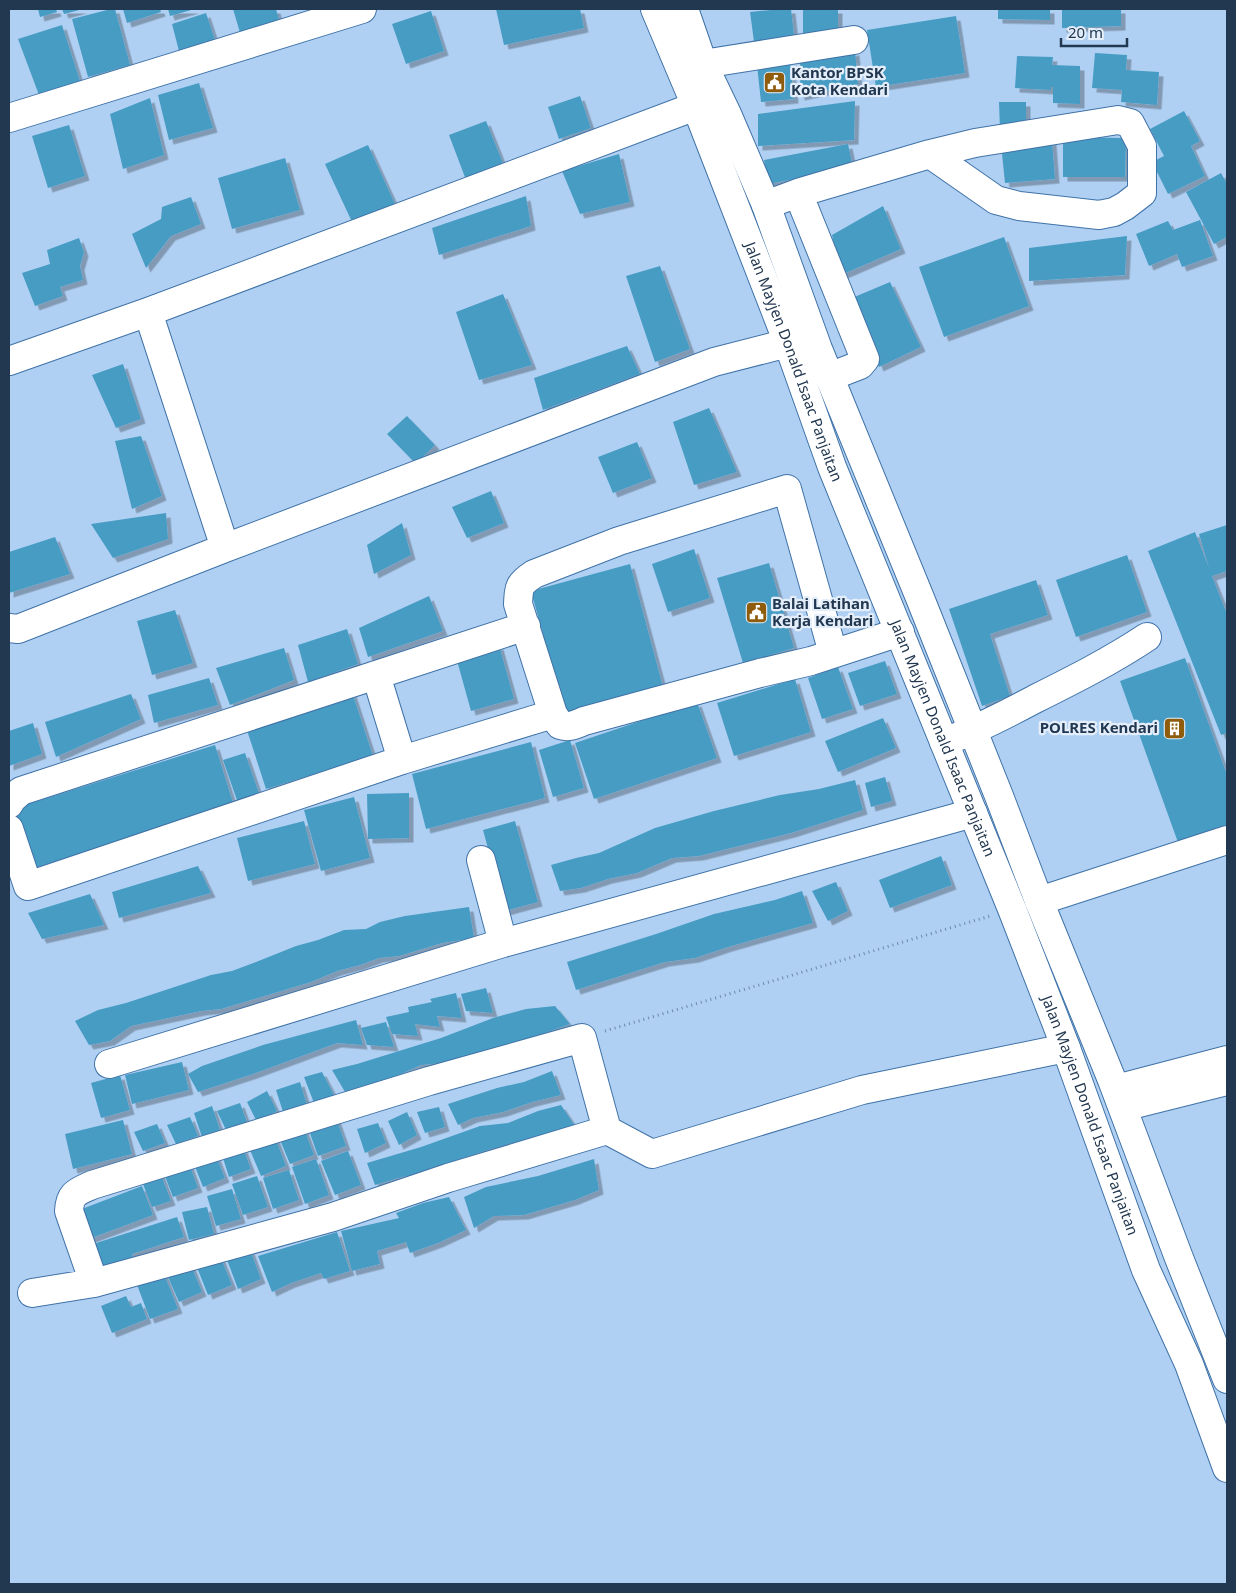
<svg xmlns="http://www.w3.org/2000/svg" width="1236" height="1593" font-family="'Noto Sans',sans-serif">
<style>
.building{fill:#479cc4;filter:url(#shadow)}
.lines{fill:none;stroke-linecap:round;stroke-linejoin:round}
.minor-casing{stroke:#3f72a7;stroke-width:30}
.highway-casing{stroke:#3f72a7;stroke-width:30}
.path{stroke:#6d89a6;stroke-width:3;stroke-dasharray:1 4;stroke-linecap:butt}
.minor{stroke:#fff;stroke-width:28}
.highway{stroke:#fff;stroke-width:28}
.labels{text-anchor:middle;stroke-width:4.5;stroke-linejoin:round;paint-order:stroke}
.poi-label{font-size:15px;font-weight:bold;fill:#223850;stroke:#e4eefb;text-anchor:start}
.street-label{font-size:15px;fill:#223850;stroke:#e4eefb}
</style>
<defs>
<filter id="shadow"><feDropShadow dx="4.5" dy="4.5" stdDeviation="0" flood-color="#0004"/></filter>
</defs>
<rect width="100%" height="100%" fill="#b0d0f3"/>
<path class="building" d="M38,9h18l1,3 -17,5z
M62,9h21l-19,5z
M111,9h4l15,56 -42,12 -16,-58z
M123,9h37l1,3 -34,11z
M168,9h27l-25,7z
M233,9h43l4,14 -39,13z
M496,9h84l4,19 -80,17z
M780,9h11l4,35 -40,5 -5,-37z
M803,9h35v26h-35z
M998,9h52v11l-52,-1z
M1062,9h59v17l-59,2z
M431,11l13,40 -38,13 -14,-40z
M206,13l10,30 -36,12 -8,-31z
M956,16l9,57 -89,14 -9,-57z
M62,25l18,56 -41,14 -21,-56z
M855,51l3,33 -58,12v-36z
M1095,53l32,2 -1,15 33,2 -2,33 -36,-3 1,-12 -30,-2z
M1017,56l36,1 -1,8 28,1v38l-27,-1v-16h-2v3l-36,-2z
M790,62l4,37 -33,3 -4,-37z
M199,83l14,45 -44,12 -11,-45z
M580,96l11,32 -32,11 -11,-32z
M150,98l14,57 -41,14 -13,-55z
M855,101l-1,39 -96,6v-32z
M999,102h27v28l-26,1z
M1184,111l16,30 -9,5 14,30 -37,18 -16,-32 12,-6 -14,-27z
M486,121l18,45 -38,14 -17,-45z
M69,125l16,51 -37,12 -16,-52z
M1063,137l63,1 -1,39h-62z
M1052,140l3,39 -50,4 -4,-39z
M848,144l5,24 -85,16 -4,-24z
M368,145l27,59 -42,20 -28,-60z
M619,154l11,48 -50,12 -18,-43z
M285,158l15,52 -68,19 -14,-51z
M1221,173l6,11v53l-13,7 -28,-52z
M526,196l5,30 -92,29 -7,-27z
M191,197l10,27 -30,12 -25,32 -14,-34 29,-15 1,-12z
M883,206l18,43 -60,26 -9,-40z
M1200,220l13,36 -31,11 -5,-13 -28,12 -13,-32 32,-13 5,9z
M1127,236l-2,39 -96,6v-33z
M1004,237l25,69 -85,31 -25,-70z
M79,238l5,14 -4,14 3,14 -23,7 3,9 -28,10 -13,-33 28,-9 -3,-14z
M660,266l30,83 -35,13 -29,-86z
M890,282l31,65 -42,20 -27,-69z
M503,294l29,71 -53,15 -23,-68z
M627,346l13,28 -97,36 -9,-32z
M123,364l18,55 -25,9 -24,-53z
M709,408l28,64 -43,13 -21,-63z
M407,416l28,29 -19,19 -29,-30z
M141,436l21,60 -30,13 -17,-68z
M637,442l15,36 -39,15 -15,-36z
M491,491l13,32 -37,15 -15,-31z
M166,513l2,26 -55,19 -22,-34z
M402,523l9,32 -37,19 -7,-29z
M1227,525v46l-15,5 15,38v119l-6,2 -73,-184 47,-19 14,36 -10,-34z
M55,537l15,37 -61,19v-41z
M694,549l16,49 -42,14 -16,-48z
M1127,555l20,57 -71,25 -20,-57z
M769,563l25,85 -51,15 -26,-85z
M630,564l33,123 -98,27 -34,-123z
M1036,580l12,35 -58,19 20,62 -28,10 -33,-97z
M429,596l14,35 -75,26 -9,-29z
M175,610l18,53 -41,12 -15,-54z
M347,629l11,35 -50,18 -10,-37z
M499,645l15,54 -43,12 -15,-54z
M284,648l10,32 -64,25 -14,-37z
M1185,658l42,117v56l-47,17 -60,-167z
M885,661l12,33 -37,12 -12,-33z
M838,667l15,42 -31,10 -14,-41z
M209,678l9,27 -64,18 -6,-28z
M795,679l16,53 -77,24 -17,-53z
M352,692l21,64 -107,33 -21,-65z
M131,694l10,25 -85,38 -11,-35z
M697,702l20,56 -123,41 -19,-56z
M883,718l13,30 -58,24 -13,-31z
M33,723l9,31 -33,12v-35z
M570,740l14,48 -31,9 -14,-47z
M531,742l14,56 -119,31 -14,-55z
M215,745l19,61 -206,64 -19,-60z
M245,753l16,46 -22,7 -16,-46z
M885,777l7,24 -21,6 -6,-24z
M855,780l8,30 -72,23 -92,23 -27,2 -35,15 -29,6 -27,9 -21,3 -9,-26 25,-7 23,-5 56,-25 59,-17 66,-16 39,-6z
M409,793v45l-41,1 -1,-45z
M354,797l16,61 -49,13 -17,-61z
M304,821l11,43 -67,17 -11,-43z
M515,821l23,81 -33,9 -22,-81z
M941,856l11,29 -62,23 -11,-28z
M198,866l13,27 -92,25 -7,-26z
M836,882l12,29 -20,10 -16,-30z
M802,891l11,32 -85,24 -33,11 -30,4 -89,28 -9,-28 89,-28 58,-20 61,-14z
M90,894l14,31 -62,14 -14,-26z
M469,907l5,31 -32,5 -43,13 -20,2 -19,7 -23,6 -26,11 -90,27 -20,2 -70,15 -21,15 -21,4 -14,-24 23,-11 28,-7 85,-28 21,-4 24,-9 40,-16 22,-6 26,-10 22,-1 14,-7 25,-6z
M486,988l7,25 -27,-2 -5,-17z
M456,993l6,25 -25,-2 3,11 -25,-3 3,12 -26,-2 -6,-17 23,-5 -1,-5 24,-5 -2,-3z
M555,1006l15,18 -36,13 -82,25 -31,3 -31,14 -22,6 -20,12 -16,-27 25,-6 84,-26 52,-20 33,-9z
M356,1020l7,25 -26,-2 -84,31 -55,18 -10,-18 14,-8 61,-21z
M386,1022l8,25 -27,-2 -6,-17z
M182,1062l7,28 -57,14 -7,-29z
M552,1071l9,24 -29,7 -29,10 -30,6 -15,7 -10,-21 49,-16 27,-6z
M322,1072l12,23 -20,8 -10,-26z
M120,1075l10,35 -29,8 -10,-35z
M300,1082l7,23 -23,10 -8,-25z
M267,1091l10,20 -20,11 -10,-20z
M240,1103l7,19 -21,8 -9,-19z
M561,1105l14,21 -84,23 -31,10 -28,13 -30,5 -27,8 -8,-22 54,-16 59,-21 28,-3 30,-12z
M212,1106l8,24 -18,7 -8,-24z
M439,1107l6,20 -20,6 -8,-21z
M334,1112l12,34 -28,10 -12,-34z
M407,1112l10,23 -18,10 -11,-24z
M190,1117l8,19 -22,8 -9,-19z
M123,1120l9,34 -59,15 -8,-35z
M378,1123l8,20 -21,10 -8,-24z
M157,1124l8,19 -22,8 -9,-19z
M303,1126l11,29 -24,9 -12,-29z
M273,1132l13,34 -25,10 -14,-33z
M243,1148l8,21 -22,8 -7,-22z
M214,1151l11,27 -22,9 -11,-28z
M348,1151l13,34 -26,10 -14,-34z
M316,1159l13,36 -24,9 -13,-37z
M594,1159l5,31 -24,10 -51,15 -30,1 -20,12 -10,-31 22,-10 52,-11z
M188,1161l10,27 -25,9 -10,-26z
M289,1170l10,30 -26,9 -10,-31z
M160,1172l11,29 -19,6 -11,-28z
M257,1176l11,31 -25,8 -11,-31z
M142,1186l11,29 -67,25 -12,-28z
M232,1189l9,30 -25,7 -9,-30z
M449,1197l17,33 -28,13 -28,10 -4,-11 -29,9 3,13 -28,7 -11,-40 58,-13 -3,-5 27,-10z
M207,1207l7,27 -25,6 -7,-28z
M177,1217l7,20 -52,17 1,4 -33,10 -7,-24z
M337,1232l13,39 -26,8 -3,-6 -30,10 -19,9 -14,-36z
M248,1244l13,35 -23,10 -14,-37z
M218,1251l14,34 -24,10 -14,-35z
M189,1260l13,32 -23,10 -14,-32z
M161,1266l17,43 -28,10 -16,-42z
M126,1296l5,11 10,-4 6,16 -35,14 -11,-27z"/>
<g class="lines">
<defs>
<path id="minor" d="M703,64l151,-24
M9,118l353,-109
M1118,120l12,3 12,23v47l-17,13 -11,6 -15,3 -80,-9 -23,-6 -66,-46 45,-11z
M798,193l67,166 -5,6 -31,12
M766,205l32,-12 132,-39
M148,312l77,236
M9,361l139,-49 548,-206
M9,628l9,1 207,-81 489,-186 74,-19
M833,653l-46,-164 -168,52 -85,33c-15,10 -15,12 -16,30l35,110 7,11c8,3 15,0 24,-4l176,-48 51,-12 89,-29
M376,675l26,85
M944,742c32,-12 61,-27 91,-43 38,-19 76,-38 112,-62
M9,804l3,-5 9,-8 505,-165
M9,829l19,57 374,-126 151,-46
M481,860l22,83
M1039,901l188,-61
M109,1064l394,-121 470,-130
M1116,1089l111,-29
M1123,1107l104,-26
M607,1130l-159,48 -115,39 -239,66 -25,-72c1,-18 8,-19 23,-26l337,-104 153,-43 25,92 45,24 210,-64 204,-42
M32,1293l62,-10"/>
<g id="highway">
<path id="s1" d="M655,9l41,97 92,237 44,124 180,442 54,139 80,222 43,94 38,104"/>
<path d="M684,9l19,55 24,50 39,91 52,144 102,249 79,198 40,105 73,179 67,178 48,121"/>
</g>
</defs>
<use href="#minor" class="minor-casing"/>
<use href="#highway" class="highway-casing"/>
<path class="path" d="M605,1031l385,-115"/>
<use href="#minor" class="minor"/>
<use href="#highway" class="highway"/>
</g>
<defs>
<symbol id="civic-square" viewBox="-11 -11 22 22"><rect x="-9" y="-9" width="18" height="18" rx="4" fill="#8f5c0b" stroke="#e4eefb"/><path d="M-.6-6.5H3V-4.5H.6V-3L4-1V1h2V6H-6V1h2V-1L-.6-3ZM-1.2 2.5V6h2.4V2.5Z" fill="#fff"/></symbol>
<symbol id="building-square" viewBox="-11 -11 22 22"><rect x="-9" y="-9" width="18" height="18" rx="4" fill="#8f5c0b" stroke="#e4eefb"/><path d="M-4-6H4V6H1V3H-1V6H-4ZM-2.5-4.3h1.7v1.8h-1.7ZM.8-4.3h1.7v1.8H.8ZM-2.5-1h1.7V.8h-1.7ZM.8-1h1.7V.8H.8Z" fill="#fff"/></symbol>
</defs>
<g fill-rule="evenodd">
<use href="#civic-square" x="762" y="70" width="25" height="25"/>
<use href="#civic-square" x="744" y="600" width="25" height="25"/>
<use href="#building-square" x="1162" y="716" width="25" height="25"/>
</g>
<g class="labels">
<g class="poi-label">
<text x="791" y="78">Kantor BPSK<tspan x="791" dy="17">Kota Kendari</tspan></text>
<text x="772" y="609">Balai Latihan<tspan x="772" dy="17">Kerja Kendari</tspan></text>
<text x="1158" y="733" text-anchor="end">POLRES Kendari</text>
</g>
<g class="street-label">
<text dy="5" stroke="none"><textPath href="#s1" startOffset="379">Jalan Mayjen Donald Isaac Panjaitan</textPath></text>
<text dy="5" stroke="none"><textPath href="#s1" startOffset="784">Jalan Mayjen Donald Isaac Panjaitan</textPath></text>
<text dy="5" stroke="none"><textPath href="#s1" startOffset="1189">Jalan Mayjen Donald Isaac Panjaitan</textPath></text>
</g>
</g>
<rect width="1236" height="1593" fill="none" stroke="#223850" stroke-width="20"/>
<path d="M1061 38v8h66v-8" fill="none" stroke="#223850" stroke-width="2.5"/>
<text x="1068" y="38" font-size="15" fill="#223850" stroke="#e4eefb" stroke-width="4" paint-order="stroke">20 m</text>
</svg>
